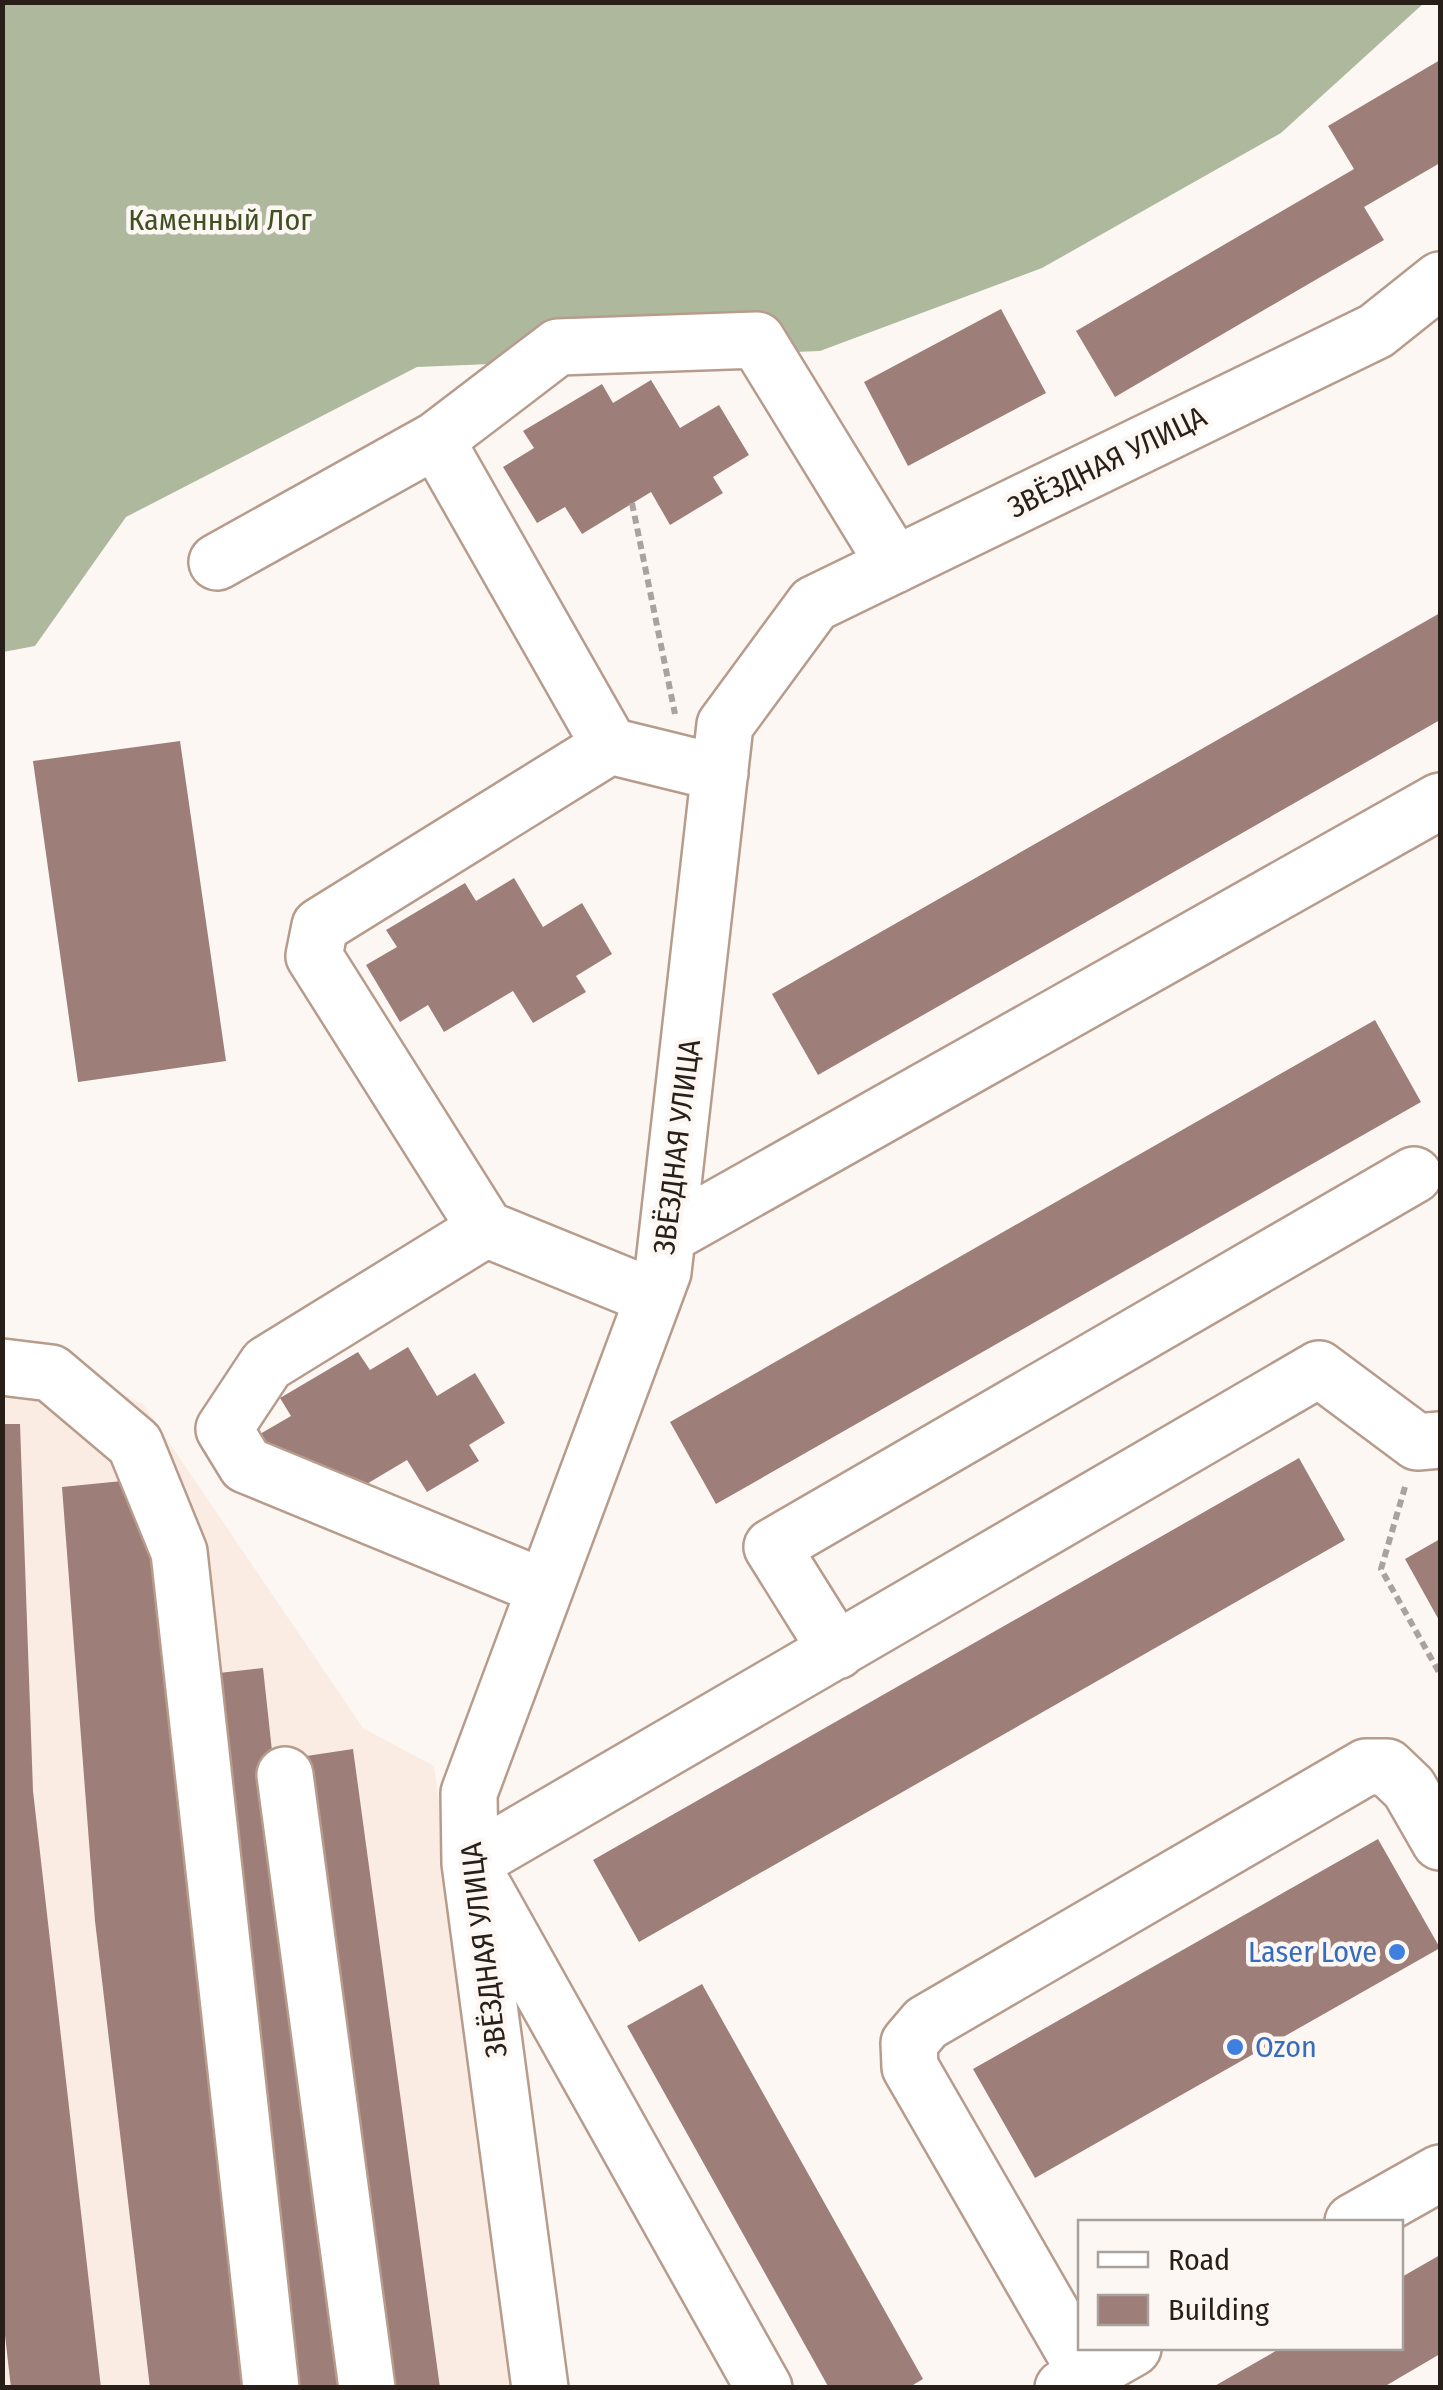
<svg xmlns="http://www.w3.org/2000/svg" width="1443" height="2390" font-family="'Fira Sans Condensed',sans-serif">
<style>
.built{fill:#fbece3}
.forest{fill:#adb89d}
.building{fill:#9d7e78}
.lines{fill:none;stroke-linecap:round;stroke-linejoin:round}
.minor-casing{stroke:#b79c8c;stroke-width:60}
.path{stroke:#a9a29e;stroke-width:6;stroke-dasharray:8 5;stroke-linecap:butt}
.minor{stroke:#fff;stroke-width:55}
.shop-dot{fill:#3f7fe0;stroke:#fdf7f4;stroke-width:4}
.labels{text-anchor:middle;stroke-width:9;stroke-linejoin:round;paint-order:stroke}
.park-label{font-size:30px;fill:#405023;stroke:#fdf7f4}
.street-label{font-size:30px;fill:#291f19;stroke:#fdf7f4}
.shop-label{font-size:30px;fill:#366cbe;stroke:#fdf7f4;text-anchor:end}
</style>
<rect width="100%" height="100%" fill="#fdf7f4"/>
<path class="built" d="M3,1338l140,66 220,324 71,38 84,621 -515,1z"/>
<path class="forest" d="M3,3h1421l-143,130 -239,135 -222,83 -403,16 -291,150 -91,129 -32,6z"/>
<path class="building" d="M1440,60v103l-76,44 20,33 -269,157 -39,-66 278,-162 -26,-43z
M1001,309l45,84 -138,73 -44,-84z
M651,380l29,48 39,-23 30,50 -36,22 10,16 -53,32 -19,-33 -69,42 -17,-27 -28,16 -34,-56 31,-19 -11,-17 79,-47 11,19z
M1440,613v107l-622,355 -46,-81z
M180,741l46,320 -148,21 -45,-321z
M514,878l29,49 39,-24 30,51 -36,22 10,16 -53,31 -20,-32 -69,41 -16,-27 -28,17 -34,-57 31,-18 -11,-17 79,-47 11,18z
M1375,1020l46,82 -705,402 -46,-82z
M408,1347l29,49 38,-23 30,50 -36,22 10,16 -52,31 -20,-32 -69,41 -44,-10 -34,-57 31,-18 -11,-18 78,-46 12,18z
M2,1424h18l13,367 68,597h-90l-9,-79z
M1299,1458l46,82 -706,402 -46,-82z
M142,1479l101,909h-93l-55,-467 -33,-434z
M1440,1539v83l-35,-63z
M263,1668l78,720h-53l-78,-714z
M353,1749l87,639h-54l-86,-631z
M1378,1839l62,109 -405,230 -62,-109z
M702,1984l221,395 -15,9h-79l-202,-362z
M1440,2255v99l-58,34h-171l70,-40h119v-70z"/>
<g class="lines">
<defs>
<path id="minor" d="M217,562l219,-122
M610,746l-174,-306 122,-93 199,-7 138,225
M486,1229l-172,-273 6,-30 290,-180 110,27
M667,1236l773,-435
M2,1367l49,6 84,71 44,108 92,836
M545,1588l-299,-123 -22,-36 43,-65 219,-135 167,68
M837,1651l-65,-104 642,-372
M285,1775l82,613
M1353,2222l87,-49
M540,2388l-70,-525 -1,-70 194,-521 62,-547 89,-121 562,-273 64,-51
M764,2388l-294,-525 849,-494 98,73 23,-2
M1063,2388l70,-40
M1095,2388l-185,-321 -1,-24 17,-20 440,-256h21l22,21 31,54"/>
</defs>
<use href="#minor" class="minor-casing"/>
<path class="path" d="M632,503l43,211
M1405,1487l-24,82 59,105"/>
<use href="#minor" class="minor"/>
</g>
<g class="shop-dot">
<circle cx="1397" cy="1952" r="10"/>
<circle cx="1235" cy="2047" r="10"/>
</g>
<g class="labels">
<g class="park-label">
<text x="220" y="230">Каменный Лог</text>
</g>
<g class="street-label">
<text transform="translate(1107 462) rotate(-26)" y="10">ЗВЁЗДНАЯ УЛИЦА</text>
<text transform="translate(677 1147) rotate(-83)" y="10">ЗВЁЗДНАЯ УЛИЦА</text>
<text transform="translate(484 1950) rotate(-97)" y="10">ЗВЁЗДНАЯ УЛИЦА</text>
</g>
<g class="shop-label">
<text x="1377" y="1962">Laser Love</text>
<text x="1255" y="2057" text-anchor="start">Ozon</text>
</g>
</g>
<rect width="1443" height="2390" fill="none" stroke="#291f19" stroke-width="10"/>
<rect x="1078" y="2220" width="325" height="130" fill="#fdf7f4" stroke="#a8a19c" stroke-width="2.5"/>
<rect x="1098" y="2252" width="50" height="15" fill="#ffffff" stroke="#a8a19c" stroke-width="2.5"/>
<text x="1168" y="2270" font-size="30" fill="#291f19">Road</text>
<rect x="1098" y="2295" width="50" height="30" fill="#9d7e78" stroke="#a8a19c" stroke-width="2.5"/>
<text x="1168" y="2320" font-size="30" fill="#291f19">Building</text>
</svg>
